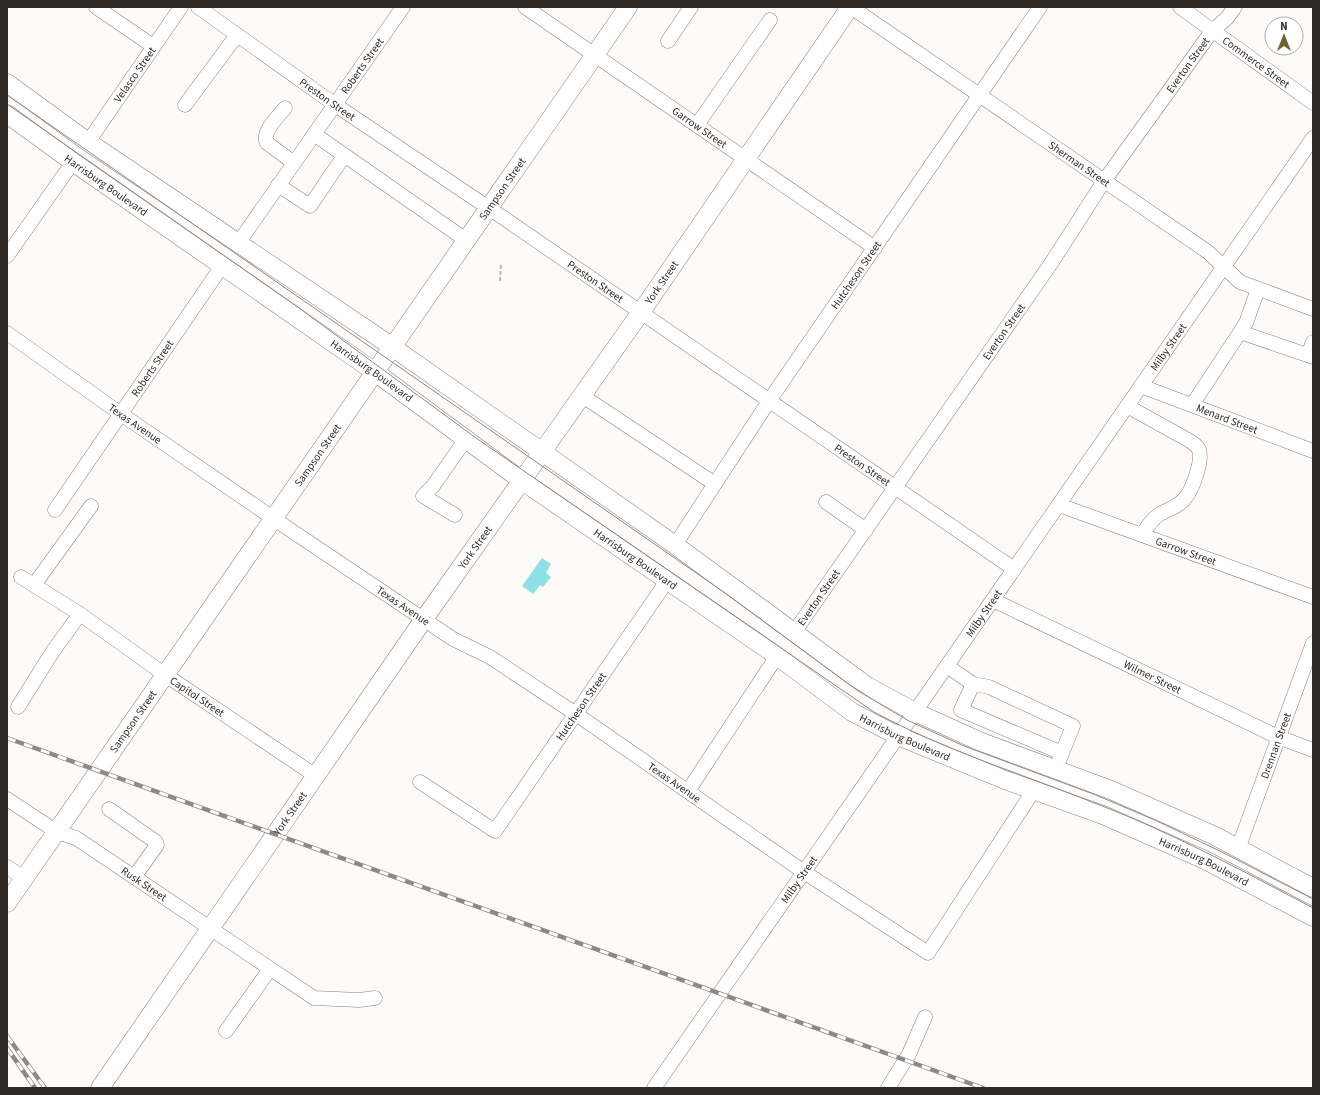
<svg xmlns="http://www.w3.org/2000/svg" width="1320" height="1095" font-family="'Source Sans 3',sans-serif">
<style>
.water{fill:#8de0e3}
.lines{fill:none;stroke-linecap:round;stroke-linejoin:round}
.minor-casing{stroke:#8f7f78;stroke-width:15}
.major-casing{stroke:#8f7f78;stroke-width:19}
.path{stroke:#bdb9b7;stroke-width:2;stroke-dasharray:4 2;stroke-linecap:butt}
.minor{stroke:#fff;stroke-width:14}
.major{stroke:#fff;stroke-width:18}
.tram{stroke:#8e8987;stroke-width:1}
.rail-casing{stroke:#8e8987;stroke-width:4.5}
.rail{stroke:#fff;stroke-width:3;stroke-dasharray:9;stroke-linecap:butt}
.labels{text-anchor:middle;stroke-width:4;stroke-linejoin:round;paint-order:stroke}
.street-label{font-size:11px;fill:#312b28;stroke:#fff}
</style>
<rect width="100%" height="100%" fill="#fdfaf8"/>
<path class="water" d="M542,558l9,6 -5,9 5,4 -8,10 -3,-2 -7,9 -11,-8z"/>
<g class="lines">
<defs>
<g id="minor">
<path d="M96,7l57,39"/>
<path id="s1" d="M198,7l136,97 174,117 506,348"/>
<path id="s2" d="M525,7l350,241"/>
<path id="s3" d="M851,7l357,245 32,30 73,27"/>
<path id="s4" d="M1180,7l133,96"/>
<path d="M668,41l23,-34"/>
<path d="M185,105l52,-70"/>
<path d="M285,108c-7,9 -24,24 -18,35l27,20"/>
<path d="M697,125l73,-105"/>
<path d="M314,134l152,106"/>
<path id="s5" d="M88,142l93,-135"/>
<path d="M278,185l32,21 34,-50"/>
<path id="s6" d="M239,242l164,-235"/>
<path d="M7,256l66,-94"/>
<path d="M1240,332l73,25"/>
<path id="s7" d="M7,333l114,81 168,115 164,110 37,18 86,57 228,158 124,81 106,-163"/>
<path d="M1308,355l5,-13"/>
<path id="s8" d="M1141,386l172,65"/>
<path d="M581,395l134,89"/>
<path d="M1192,405l54,-82 12,-34"/>
<path d="M1127,406l63,35c4,3 7,4 9,9 4,10 -6,38 -13,47 -6,9 -17,12 -26,17 -8,5 -13,13 -18,21"/>
<path d="M826,502l40,28"/>
<path id="s9" d="M1059,505l254,92"/>
<path id="s10" d="M55,510l167,-244"/>
<path d="M455,515l-32,-19 10,-10 33,-47"/>
<path id="s11" d="M675,545l94,-144 271,-394"/>
<path id="s12" d="M21,577l59,37 84,60 152,102"/>
<path d="M34,585l57,-79"/>
<path id="s13" d="M993,600l285,137 35,13"/>
<path id="s14" d="M795,631l257,-369 52,-81 108,-150 15,-13 8,-11"/>
<path d="M947,666l26,18 -12,26 101,43 -6,17"/>
<path d="M973,684l16,3 84,39 -11,27"/>
<path d="M18,707l35,-56 27,-37"/>
<path id="s15" d="M420,782l75,49 172,-250"/>
<path d="M688,791l89,-135"/>
<path id="s16" d="M7,799l50,33 19,6 238,160 45,2 16,-2"/>
<path d="M109,809l47,33 1,3 -23,32"/>
<path id="s17" d="M1238,849l75,-206"/>
<path d="M7,867l17,11"/>
<path d="M226,1031l44,-62"/>
<path id="s18" d="M654,1088l659,-950"/>
<path d="M888,1088l21,-34 16,-37"/>
</g>
<g id="major">
<path d="M7,83l81,59 287,193 300,210 192,141 48,26 64,29 132,49 102,45 100,53"/>
<path id="s19" d="M7,114l66,48 302,210 146,108 256,176 75,56 46,24 107,44 98,35 102,45 108,57"/>
<path id="s20" d="M7,903l621,-896"/>
<path id="s21" d="M100,1088l324,-469 217,-307 209,-305"/>
</g>
</defs>
<use href="#minor" class="minor-casing"/>
<use href="#major" class="major-casing"/>
<path class="path" d="M500,281l1,-17"/>
<use href="#minor" class="minor"/>
<use href="#major" class="major"/>
<path class="tram" d="M7,95l721,500 122,90 30,19 29,17 55,25 132,49 61,26 67,32 89,46
M7,104l288,201 181,133 398,274c70,38 145,61 218,90 77,29 149,68 221,106"/>
<defs>
<path id="rail" d="M7,738l976,350
M7,1036l38,52
M7,1048l28,40"/>
</defs>
<use href="#rail" class="rail-casing"/>
<use href="#rail" class="rail"/>
</g>
<g class="labels">
<g class="street-label">
<text dy="4" stroke="none"><textPath href="#s4" startOffset="94">Commerce Street</textPath></text>
<text dy="4" stroke="none"><textPath href="#s14" startOffset="689">Everton Street</textPath></text>
<text dy="4" stroke="none"><textPath href="#s6" startOffset="215">Roberts Street</textPath></text>
<text dy="4" stroke="none"><textPath href="#s5" startOffset="82">Velasco Street</textPath></text>
<text dy="4" stroke="none"><textPath href="#s1" startOffset="159">Preston Street</textPath></text>
<text dy="4" stroke="none"><textPath href="#s2" startOffset="212">Garrow Street</textPath></text>
<text dy="4" stroke="none"><textPath href="#s3" startOffset="277">Sherman Street</textPath></text>
<text dy="4" stroke="none"><textPath href="#s19" startOffset="122">Harrisburg Boulevard</textPath></text>
<text dy="4" stroke="none"><textPath href="#s20" startOffset="869">Sampson Street</textPath></text>
<text dy="4" stroke="none"><textPath href="#s11" startOffset="325">Hutcheson Street</textPath></text>
<text dy="4" stroke="none"><textPath href="#s1" startOffset="483">Preston Street</textPath></text>
<text dy="4" stroke="none"><textPath href="#s21" startOffset="982">York Street</textPath></text>
<text dy="4" stroke="none"><textPath href="#s14" startOffset="365">Everton Street</textPath></text>
<text dy="4" stroke="none"><textPath href="#s18" startOffset="902">Milby Street</textPath></text>
<text dy="4" stroke="none"><textPath href="#s10" startOffset="172">Roberts Street</textPath></text>
<text dy="4" stroke="none"><textPath href="#s19" startOffset="446">Harrisburg Boulevard</textPath></text>
<text dy="4" stroke="none"><textPath href="#s8" startOffset="92">Menard Street</textPath></text>
<text dy="4" stroke="none"><textPath href="#s7" startOffset="157">Texas Avenue</textPath></text>
<text dy="4" stroke="none"><textPath href="#s20" startOffset="545">Sampson Street</textPath></text>
<text dy="4" stroke="none"><textPath href="#s1" startOffset="807">Preston Street</textPath></text>
<text dy="4" stroke="none"><textPath href="#s21" startOffset="658">York Street</textPath></text>
<text dy="4" stroke="none"><textPath href="#s9" startOffset="135">Garrow Street</textPath></text>
<text dy="4" stroke="none"><textPath href="#s19" startOffset="770">Harrisburg Boulevard</textPath></text>
<text dy="4" stroke="none"><textPath href="#s14" startOffset="41">Everton Street</textPath></text>
<text dy="4" stroke="none"><textPath href="#s7" startOffset="481">Texas Avenue</textPath></text>
<text dy="4" stroke="none"><textPath href="#s18" startOffset="578">Milby Street</textPath></text>
<text dy="4" stroke="none"><textPath href="#s13" startOffset="177">Wilmer Street</textPath></text>
<text dy="4" stroke="none"><textPath href="#s12" startOffset="213">Capitol Street</textPath></text>
<text dy="4" stroke="none"><textPath href="#s15" startOffset="241">Hutcheson Street</textPath></text>
<text dy="4" stroke="none"><textPath href="#s20" startOffset="221">Sampson Street</textPath></text>
<text dy="4" stroke="none"><textPath href="#s19" startOffset="1094">Harrisburg Boulevard</textPath></text>
<text dy="4" stroke="none"><textPath href="#s17" startOffset="110">Drennan Street</textPath></text>
<text dy="4" stroke="none"><textPath href="#s7" startOffset="805">Texas Avenue</textPath></text>
<text dy="4" stroke="none"><textPath href="#s21" startOffset="334">York Street</textPath></text>
<text dy="4" stroke="none"><textPath href="#s19" startOffset="1418">Harrisburg Boulevard</textPath></text>
<text dy="4" stroke="none"><textPath href="#s18" startOffset="254">Milby Street</textPath></text>
<text dy="4" stroke="none"><textPath href="#s16" startOffset="162">Rusk Street</textPath></text>
</g>
</g>
<rect width="1320" height="1095" fill="none" stroke="#312b28" stroke-width="16"/>
<g transform="translate(1284 36)"><circle r="19" fill="#ffffff" stroke="#adaaa9"/>
<path d="M0-3L7 15L0 10L-7 15Z" fill="#6b6430"/>
<text y="-6" font-size="11" font-weight="bold" text-anchor="middle" fill="#312b28">N</text>
</g>
</svg>
